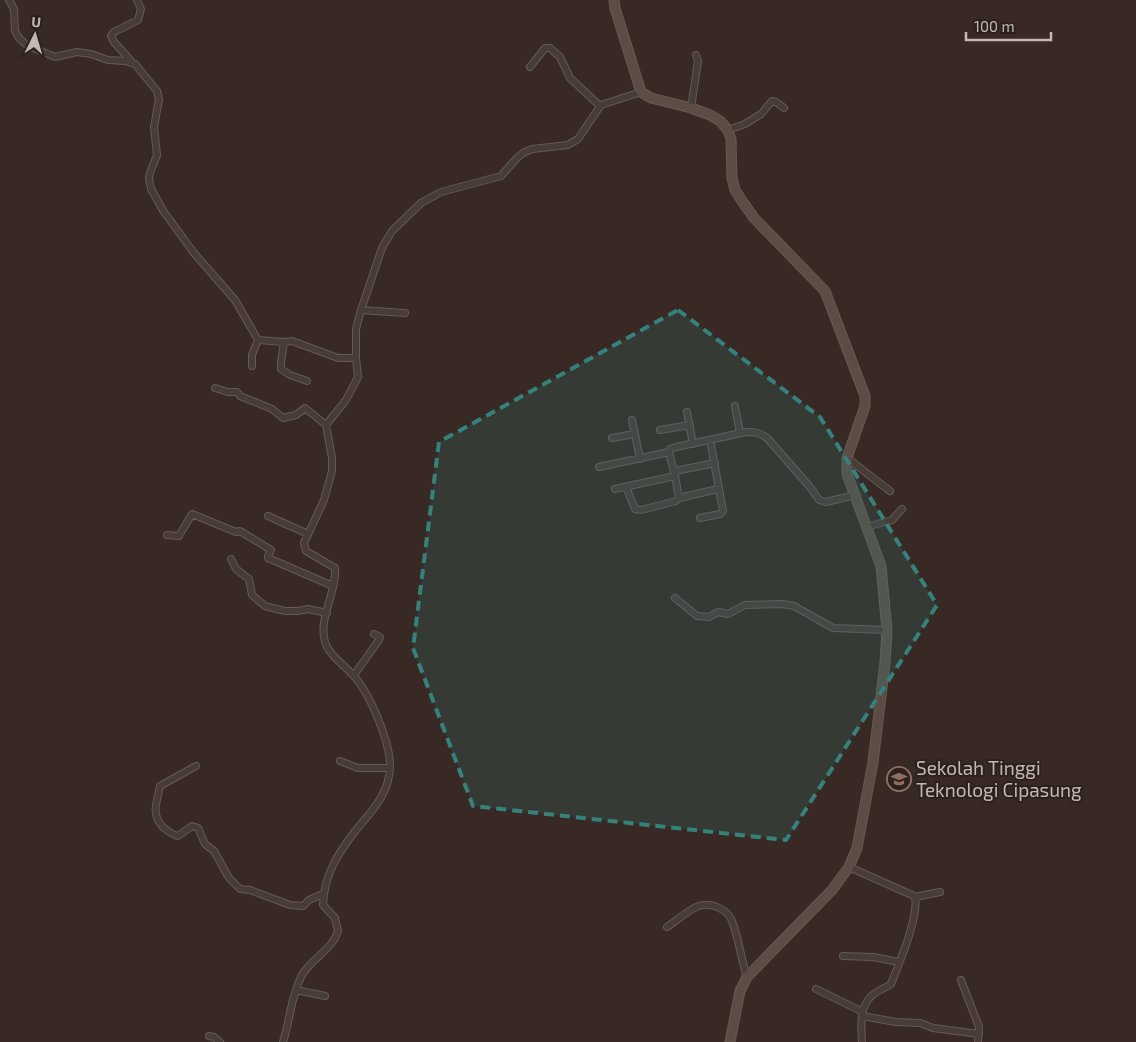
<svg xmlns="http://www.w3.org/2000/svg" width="1136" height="1042" font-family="'Exo 2',sans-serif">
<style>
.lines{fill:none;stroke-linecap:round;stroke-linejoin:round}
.street-casing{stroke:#665a55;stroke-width:8}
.secondary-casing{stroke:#665a55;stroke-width:11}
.street{stroke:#483c37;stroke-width:6}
.secondary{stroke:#5b4d45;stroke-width:9}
.marked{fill:#33837c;fill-opacity:0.2;stroke:#33837c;stroke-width:4;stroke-dasharray:10 6;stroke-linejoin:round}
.labels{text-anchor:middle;stroke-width:4;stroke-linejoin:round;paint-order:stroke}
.poi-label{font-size:19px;fill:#c4b8b2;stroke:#2d211c;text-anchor:start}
</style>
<rect width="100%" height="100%" fill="#382924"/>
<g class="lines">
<defs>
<path id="street" d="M9,0l5,9 1,22 4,7 9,8 27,11 22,-5 14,2 17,6 17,1 10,3 22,27 2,8 -5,28 3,28 -7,18 -1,6 2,10 13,23 30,41 41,47 23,40 26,2 8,-1 46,17h18
M131,61l-17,-19 -3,-6 3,-4 24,-12 3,-11 -4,-9
M530,67l15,-19h5l10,9 10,21 30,28
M691,108l7,-47 -2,-6
M728,130l17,-6 16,-10 11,-13 4,1 8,6
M361,310l44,3
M284,342l-3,20v7l9,6 17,6
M252,366v-11l6,-15
M215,388l13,4h9l3,4 32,13 11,9 13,-3 9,-7 21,17
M735,406l5,27
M687,412l6,32
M632,420l8,39
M660,430l30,-5
M612,438l22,-4
M847,458l43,33
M599,467l70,-15 1,-3 6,-2 70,-15c10,0 15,1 22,7l42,48 9,13 7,2 29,-7
M675,471l40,-8
M626,487l9,22 6,1 35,-9 3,-3 -4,-22
M615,489l60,-13 -6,-24
M679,498l39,-9
M268,516l40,18
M700,518l20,-4 3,-3 -13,-71
M866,527l26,-7 10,-11
M167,535l12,1 13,-22 44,18 4,-1 31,19 -3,6v2l65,28
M231,559l5,10 13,10 3,16 13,11 20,5h13l10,-2 19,4
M675,598l22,18 12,1 9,-5 10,2 17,-9 37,-1 12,2 39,22 54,2
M354,675l25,-35 1,-3 -6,-3
M340,761l18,7h32
M196,766l-36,20c-3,17 -10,28 4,42 5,4 9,7 14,8l14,-10 6,2 7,16 9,7 15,27 11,11 10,1 40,15 13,1 6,-6 14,-6
M849,867l63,28 3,2c4,20 -16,67 -24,87 -6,4 -12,6 -17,10 -15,10 -13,33 -12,48
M915,897l25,-5
M667,927c9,-6 19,-15 29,-20 12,-6 31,1 36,14 7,18 9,38 15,56
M843,956l30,1 26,5
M961,980l18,47 -1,15
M816,989l47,23
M296,990l29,6
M862,1016l34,6 24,1 13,5 46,6
M209,1036l5,1 6,5
M283,1042c7,-22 8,-46 19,-67 9,-16 31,-26 36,-44l-3,-13 -12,-13c1,-30 15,-52 33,-75 15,-18 33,-36 34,-62 1,-25 -21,-77 -38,-94 -9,-10 -23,-19 -27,-32 -7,-24 12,-50 10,-74l-29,-17 -2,-8 20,-43 8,-29v-13l-6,-33 20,-25 12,-23 -2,-19v-29l5,-19 21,-62 10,-17 29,-28 20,-11 60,-16 16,-18 6,-5 9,-4 36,-4 10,-6 23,-34 40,-13"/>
<path id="secondary" d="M614,0l1,8 26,84 10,6 40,10 19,7 10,6 8,9 3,9 1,39 3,12 7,11 12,17 71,73 40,105v10l-18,52v16l34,92 6,64 -2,33 -12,99 -16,86 -8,19 -17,23 -85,87 -7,14 -10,51"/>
</defs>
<use href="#street" class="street-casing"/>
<use href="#secondary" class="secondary-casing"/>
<use href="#street" class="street"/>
<use href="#secondary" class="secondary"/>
</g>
<path class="marked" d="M678,310l142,107 117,188 -151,235 -313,-34 -60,-158 26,-206z"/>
<defs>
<symbol id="school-ring" viewBox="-11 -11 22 22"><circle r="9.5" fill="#2d211c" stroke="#8d6e63" stroke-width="1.5"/><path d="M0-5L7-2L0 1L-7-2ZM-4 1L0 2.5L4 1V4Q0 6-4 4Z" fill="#8d6e63"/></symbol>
</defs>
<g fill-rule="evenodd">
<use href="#school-ring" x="885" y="765" width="28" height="28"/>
</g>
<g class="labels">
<g class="poi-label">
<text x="916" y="775">Sekolah Tinggi<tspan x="916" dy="22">Teknologi Cipasung</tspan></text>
</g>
</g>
<g transform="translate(35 35) rotate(5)" stroke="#2d211c" stroke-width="4" paint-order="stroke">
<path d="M0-4L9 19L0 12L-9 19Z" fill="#c4b8b2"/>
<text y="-8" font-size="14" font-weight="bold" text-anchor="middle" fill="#c4b8b2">U</text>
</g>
<path d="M966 32v8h85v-8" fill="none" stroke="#c4b8b2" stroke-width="2.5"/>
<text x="974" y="32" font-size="15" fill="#c4b8b2" stroke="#2d211c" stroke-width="4" paint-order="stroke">100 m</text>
</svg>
